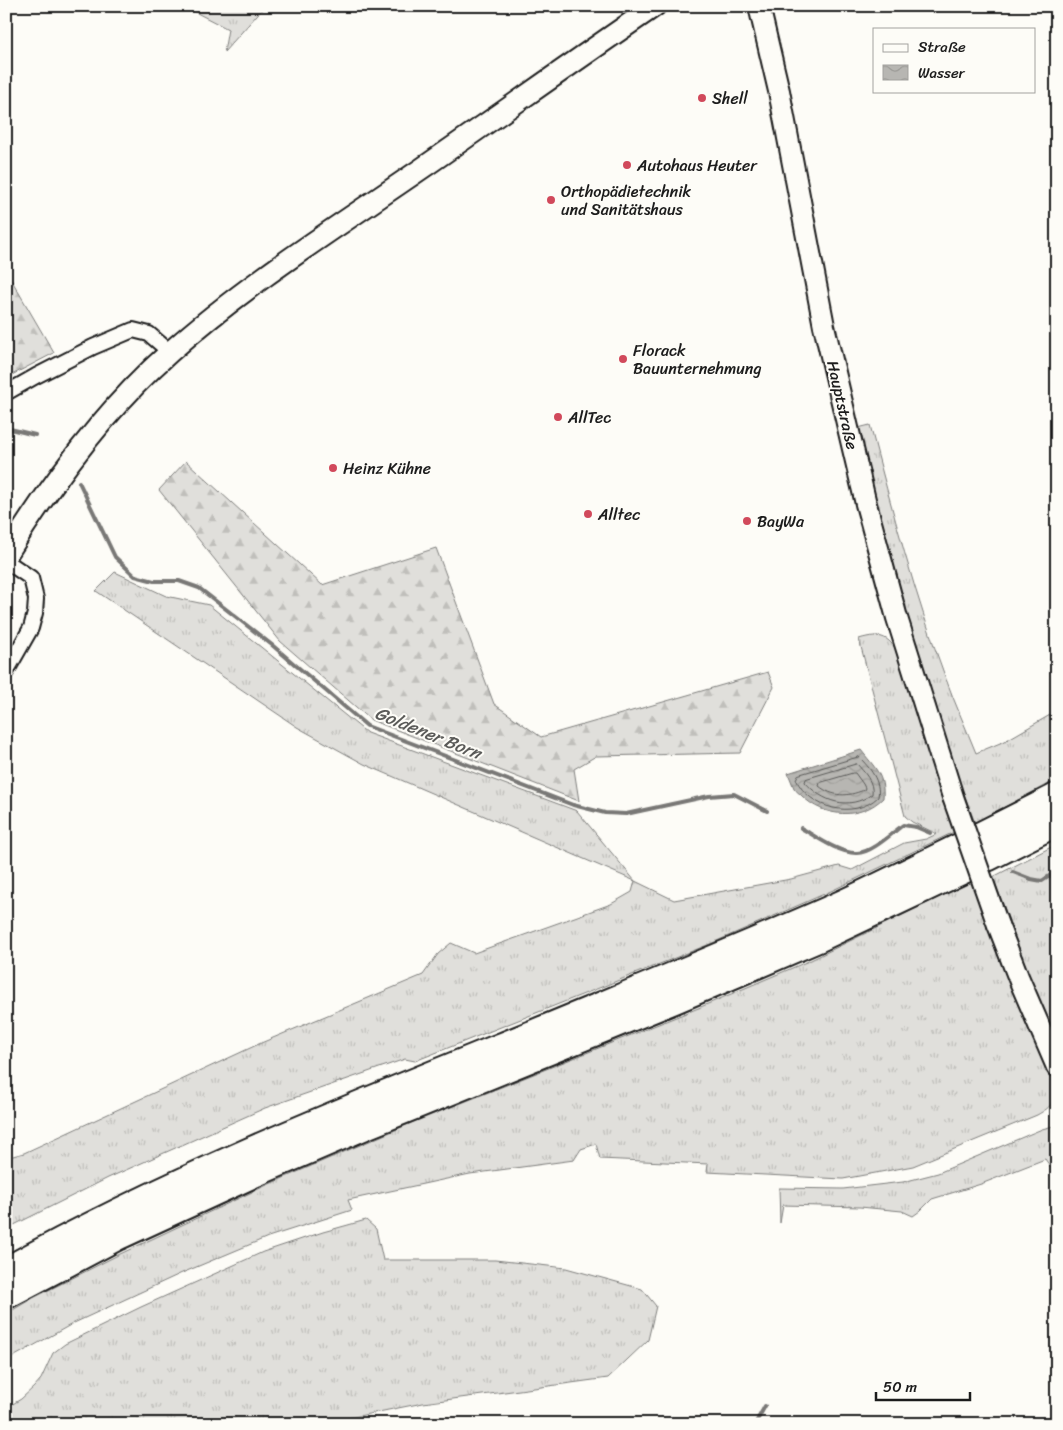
<svg xmlns="http://www.w3.org/2000/svg" width="1063" height="1430" font-family="Sriracha,sans-serif">
<style>
.grass{fill:url(#grass-tufts);stroke:#7e7e7c}
.forest{fill:url(#forest-firs);stroke:#7e7e7c}
.water{fill:url(#water-waves);stroke:#797876}
.lines{fill:none;stroke-linecap:round;stroke-linejoin:round}
.shore{stroke:#5a5a58;stroke-width:1}
.stream{stroke:#797876;stroke-width:4}
.street-casing{stroke:#1c1c1c;stroke-width:18}
.secondary-casing{stroke:#1c1c1c;stroke-width:24}
.highway-casing{stroke:#1c1c1c;stroke-width:29}
.street{stroke:#fdfcf7;stroke-width:14}
.secondary{stroke:#fdfcf7;stroke-width:20}
.highway{stroke:#fdfcf7;stroke-width:25}
.secondary-bridge-casing{stroke:#1c1c1c;stroke-width:24;stroke-linecap:butt}
.secondary-bridge{stroke:#fdfcf7;stroke-width:20}
.poi-dot{fill:#d1495b;stroke:#fdfcf7;stroke-width:2}
.labels{text-anchor:middle;stroke-width:4;stroke-linejoin:round;paint-order:stroke}
.poi-label{font-size:16px;fill:#1c1c1c;stroke:#fdfcf7;text-anchor:start}
.street-label{font-size:16px;fill:#1c1c1c;stroke:#fdfcf7}
.water-label{font-size:18px;font-style:italic;fill:#5a5a58;stroke:#fdfcf7}
</style>
<defs>
<pattern id="grass-tufts" width="24" height="20" patternUnits="userSpaceOnUse" patternTransform="scale(1.25)"><rect width="24" height="20" fill="#e0dfdb"/><path d="M3 7l-1-3M5 7V3M7 7l1-3M15 17l-1-3M17 17v-4M19 17l1-3" fill="none" stroke="#c0bfbb"/></pattern>
<pattern id="forest-firs" width="22" height="20" patternUnits="userSpaceOnUse" patternTransform="scale(1.25)"><rect width="22" height="20" fill="#e0dfdb"/><path d="M5 1l3.5 6h-7zM16 11l3.5 6h-7z" fill="#c0bfbb"/></pattern>
<pattern id="water-waves" width="16" height="10" patternUnits="userSpaceOnUse" patternTransform="scale(1.25)"><rect width="16" height="10" fill="#b7b6b2"/><path d="M0 5q4-4 8 0t8 0" fill="none" stroke="#9d9c98"/></pattern>
</defs>
<rect width="100%" height="100%" fill="#fdfcf7"/>
<filter id="ink" filterUnits="userSpaceOnUse"><feTurbulence type="fractalNoise" baseFrequency=".02" numOctaves="2"/><feDisplacementMap in="SourceGraphic" scale="10" xChannelSelector="R" yChannelSelector="G"/><feConvolveMatrix kernelMatrix="1 2 1 2 8 2 1 2 1" color-interpolation-filters="sRGB"/></filter>
<g filter="url(#ink)">
<path class="grass" d="M141,6h124l-41,46 4,-23 -35,-18 -48,-3z
M870,425c22,85 45,171 76,254 9,25 20,49 30,74l29,-12 52,-30v68l-82,44 -12,-32h-3l-29,-87 -62,-217 -11,-59z
M115,572l51,24 43,9 158,128 210,78 58,70 39,19 117,-21 48,-13 13,4 52,-27 22,-4 11,-5 -25,-12 -7,-6 -46,-177c23,-7 31,-2 42,19l43,143 10,31 -123,59 -121,53 -295,117 -10,-2 -140,49 -157,70 -102,51v-73h7l11,-3 237,-110 162,-68 15,-21 13,-11 23,10 137,-49 21,-12 3,-11 -271,-117 -67,-37 -201,-136z
M1057,844v200l-21,-50 -43,-117z
M972,881l83,202c0,19 -2,23 -18,32l-124,51 -70,13 -136,-7 1,-8 -108,-5 -4,-15 -15,5 -7,11 -104,14 -122,26 4,10 -84,27 -86,36 -108,50 -68,38v-47l27,-16 85,-43 149,-70 142,-61 287,-115 115,-49z
M1057,1125v51l-12,-17 -64,25 -49,15 -12,12 -7,5 -11,-5 -42,-4 -77,-2 -3,18 -1,-35 64,1 60,-7 35,-9 104,-44z
M366,1220l10,9 7,31h112l71,8 76,21 14,17 -8,34 -40,38 -185,25 -104,21h-313v-16l15,-9 13,-12 7,-8 12,-26 12,-9 76,-37 122,-55 60,-20z"/>
<path class="forest" d="M8,274l46,79 -48,25v-103z
M186,461l136,124 114,-37 58,156 47,33 227,-65 6,15 -34,66 -144,3 -22,13 5,32 -208,-81 -91,-79 -121,-151z"/>
<path class="water" d="M861,750c13,17 24,25 22,48 -22,22 -59,20 -81,-2 -2,-2 -6,-5 -8,-8 -2,-5 -4,-10 -6,-15z"/>
<g class="lines">
<path class="shore" d="M859,757c11,11 22,24 19,40 -24,23 -69,12 -82,-18l2,-4z
M857,764c7,8 17,18 15,30 -23,17 -50,8 -67,-12l1,-3z
M853,773h2l8,11 2,4 -1,2c-17,7 -31,7 -45,-4l1,-3z"/>
<path class="stream" d="M6,428l29,7
M79,482l36,75 20,19 19,5h25l20,7 73,57 95,81 206,79 32,8 21,1 83,-18 25,-2 33,17
M801,828c14,8 39,26 56,25 14,0 34,-19 46,-28l13,2 14,6
M1013,872l18,7 11,2 9,-6 6,-9
M755,1424l10,-18"/>
<defs>
<path id="street" d="M6,393l30,-17 57,-29 40,-17 16,4 21,18
M6,561l25,17 5,21 -1,14 -4,15 -25,44"/>
<path id="secondary" d="M759,6l20,85 45,235 42,178 31,114 56,179
M6,556c45,-73 100,-147 164,-204 76,-68 167,-125 251,-183 78,-54 155,-109 234,-163
M998,925l21,54 38,88"/>
<path id="highway" d="M978,836l79,-40
M988,858l69,-35
M6,1270c169,-94 349,-165 527,-237 99,-41 198,-81 296,-124 45,-20 89,-43 133,-64
M6,1296l112,-59 137,-63 114,-49 307,-125 143,-61 150,-71"/>
</defs>
<use href="#street" class="street-casing"/>
<use href="#secondary" class="secondary-casing"/>
<use href="#highway" class="highway-casing"/>
<use href="#street" class="street"/>
<use href="#secondary" class="secondary"/>
<use href="#highway" class="highway"/>
<defs>
<path id="secondary-bridge" d="M953,797l45,128"/>
</defs>
<use href="#secondary-bridge" class="secondary-bridge-casing"/>
<use href="#secondary-bridge" class="secondary-bridge"/>
</g>
</g>
<g class="poi-dot">
<circle cx="702" cy="98" r="5"/>
<circle cx="627" cy="165" r="5"/>
<circle cx="551" cy="200" r="5"/>
<circle cx="623" cy="359" r="5"/>
<circle cx="558" cy="417" r="5"/>
<circle cx="333" cy="468" r="5"/>
<circle cx="588" cy="514" r="5"/>
<circle cx="747" cy="521" r="5"/>
</g>
<g class="labels">
<g class="poi-label">
<text x="712" y="104">Shell</text>
<text x="637" y="171">Autohaus Heuter</text>
<text x="561" y="197">Orthopädietechnik<tspan x="561" dy="18">und Sanitätshaus</tspan></text>
<text x="633" y="356">Florack<tspan x="633" dy="18">Bauunternehmung</tspan></text>
<text x="568" y="423">AllTec</text>
<text x="343" y="474">Heinz Kühne</text>
<text x="598" y="520">Alltec</text>
<text x="757" y="527">BayWa</text>
</g>
<g class="street-label">
<text transform="translate(843 405) rotate(77)" y="6">Hauptstraße</text>
</g>
<g class="water-label">
<text transform="translate(428 733) rotate(22)" y="6">Goldener Born</text>
</g>
</g>
<rect width="1063" height="1430" fill="none" stroke="#fdfcf7" stroke-width="25"/>
<rect x="12" y="12" width="1038" height="1405" fill="none" stroke="#1c1c1c" stroke-width="2" filter="url(#ink)"/>
<rect x="873" y="28" width="162" height="65" fill="#fdfcf7" stroke="#a3a29f"/>
<rect x="883" y="44" width="25" height="8" fill="#fdfcf7" stroke="#a3a29f"/>
<text x="918" y="52" font-size="15" fill="#1c1c1c">Straße</text>
<rect x="883" y="65" width="25" height="15" fill="url(#water-waves)" stroke="#a3a29f"/>
<text x="918" y="78" font-size="15" fill="#1c1c1c">Wasser</text>
<path d="M876 1392v8h94v-8" fill="none" stroke="#1c1c1c" stroke-width="2.5"/>
<text x="883" y="1392" font-size="15" fill="#1c1c1c" stroke="#fdfcf7" stroke-width="4" paint-order="stroke">50 m</text>
</svg>
